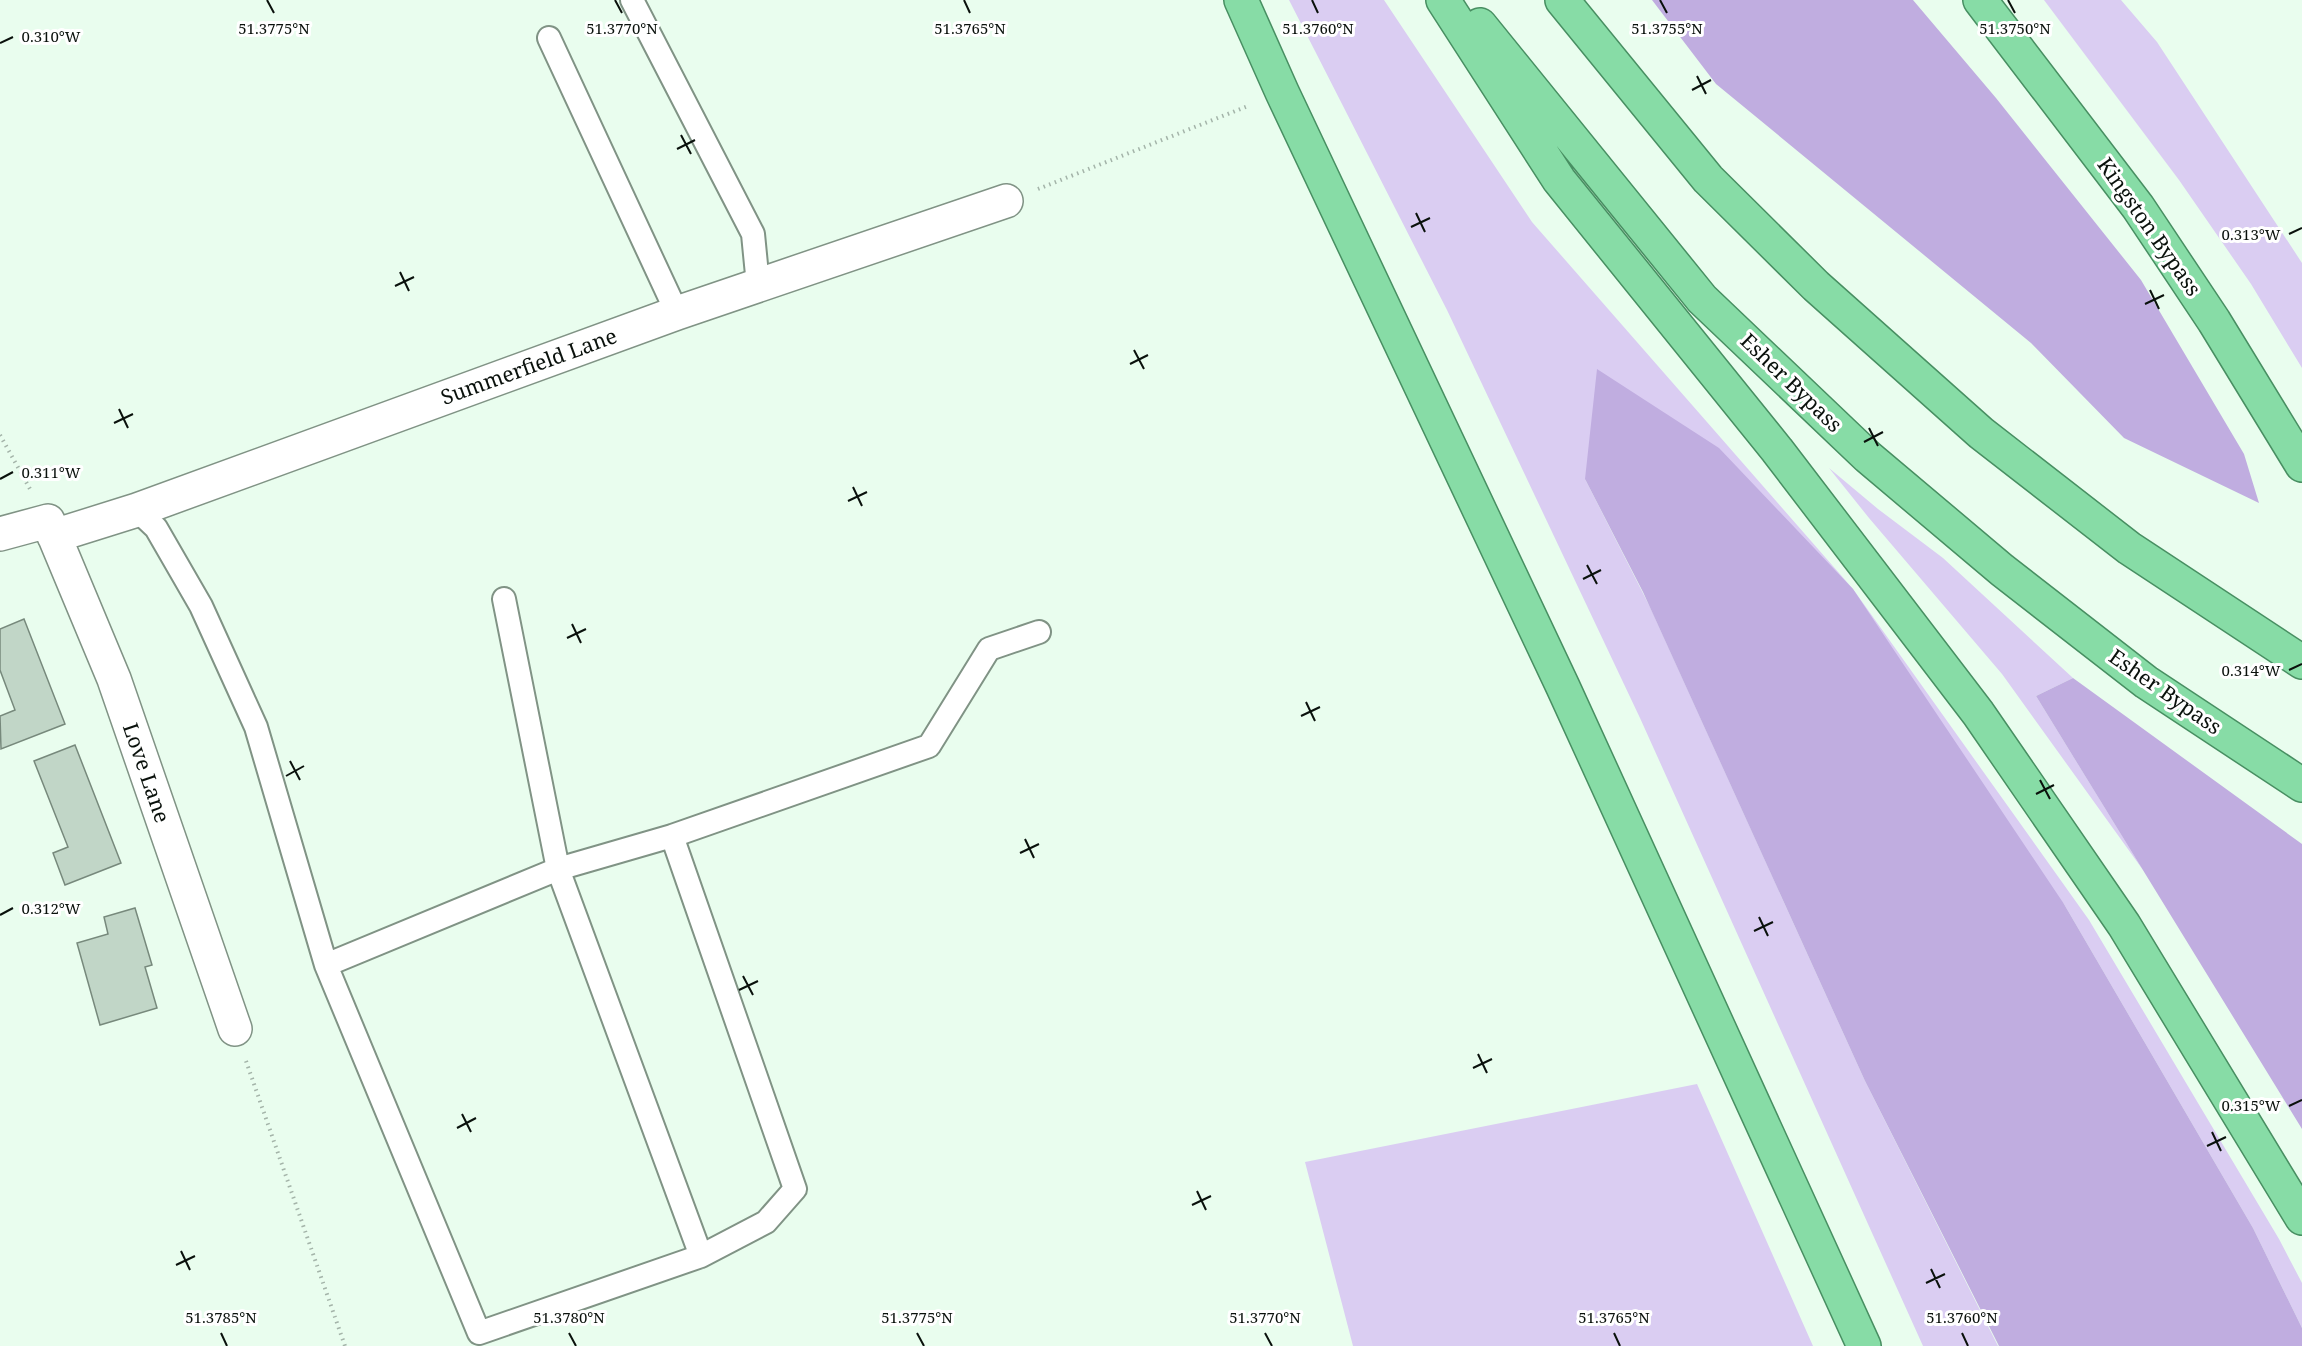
<svg xmlns="http://www.w3.org/2000/svg" width="2302" height="1346" font-family="'Noto Serif',serif">
<style>
.green{fill:#dacdf2}
.forest{fill:#c0ade0}
.building{fill:#c1d6c7;stroke:#77897c;stroke-width:1.5}
.lines{fill:none;stroke-linecap:round;stroke-linejoin:round}
.service-casing{stroke:#809385;stroke-width:26}
.minor-casing{stroke:#809385;stroke-width:36}
.trunk-casing{stroke:#488f62;stroke-width:36}
.path{stroke:#a4b4a9;stroke-width:4;stroke-dasharray:1.5 4.5;stroke-linecap:butt}
.service{stroke:#fff;stroke-width:22}
.minor{stroke:#fff;stroke-width:33}
.trunk{stroke:#87dca6;stroke-width:33}
.ticks{fill:none;stroke:#0a110c;stroke-width:2}
.labels{text-anchor:middle;stroke-width:6;stroke-linejoin:round;paint-order:stroke}
.street-label{font-size:21px;fill:#0a110c;stroke:#fff}
.ticks-label{font-size:15px;text-anchor:middle;fill:#0a110c;stroke:#fff;stroke-width:6;stroke-linejoin:round;paint-order:stroke}
</style>
<rect width="100%" height="100%" fill="#e9fdee"/>
<path class="green" d="M1289,0h95l148,222 321,367 236,331 190,319 23,44v45l-49,-100 -189,-324 -479,-425 65,128 215,474 133,265h-75l-283,-628 -193,-408z
M2044,0h77l36,42 145,221v105l-51,-84 -72,-104z
M1829,468l49,41 65,49 130,120 -37,18 107,174 -141,-196 -133,-156z
M1697,1084l116,262h-460l-48,-184z"/>
<path class="forest" d="M1652,0h261l83,98 145,182 103,174 15,49 -135,-65 -93,-95 -315,-259z
M1597,369l122,79 134,141 211,315 189,324 49,100v18h-303l-134,-265 -222,-489 -58,-113z
M2073,678l229,166v285l-266,-433z"/>
<path class="building" d="M24,619l41,105 -64,25 -1,-33 15,-6 -15,-40v-41z
M75,745l46,118 -56,22 -12,-32 15,-6 -34,-86z
M135,908l17,57 -7,2 12,41 -57,17 -23,-82 31,-9 -4,-17z"/>
<g class="lines">
<defs>
<path id="service" d="M632,0l121,234 5,51
M549,38l128,275
M137,510l19,18 45,78 55,121 70,238 153,368 222,-77 -143,-387 -54,-270
M672,836l123,353 -29,33 -65,34
M326,965l232,-96 114,-33 257,-90 60,-97 50,-17"/>
<path id="minor" d="M0,534l48,-13 66,158 121,350
M54,536l83,-26 540,-197 329,-112"/>
<path id="trunk" d="M1241,0l41,92 281,595 301,659
M1443,0l116,180 218,270 201,263 146,212 178,293
M1562,0l146,179 108,107 165,147 148,115 173,114
M1980,0l158,207 76,114 88,144
M1480,25l222,274 166,158 134,113 144,112 156,103"/>
</defs>
<use href="#service" class="service-casing"/>
<use href="#minor" class="minor-casing"/>
<use href="#trunk" class="trunk-casing"/>
<path class="path" d="M1038,189l210,-83
M0,435l30,54
M246,1061l99,285"/>
<use href="#service" class="service"/>
<use href="#minor" class="minor"/>
<use href="#trunk" class="trunk"/>
</g>
<path class="ticks" d="M267,0l7,13M615,0l7,13M964,0l6,13M1312,0l6,13M1660,0l7,13M2008,0l7,13M0,43l13,-6M1697,76l9,18M1692,90l19,-10M681,135l10,19M677,149l18,-9M1416,213l9,19M1411,227l19,-9M2289,234l13,-6M400,272l9,19M395,286l19,-9M2150,290l9,19M2145,304l19,-9M1134,350l10,19M1130,364l18,-9M119,409l9,19M114,423l19,-9M1869,428l9,18M1864,442l19,-10M0,479l13,-7M853,487l9,19M848,501l19,-9M1587,565l10,19M1583,579l18,-9M572,624l9,19M567,638l19,-9M2289,670l13,-6M1306,702l9,19M1301,716l19,-9M290,761l10,19M286,776l18,-10M2040,780l10,19M2036,794l18,-9M1025,839l9,19M1020,853l19,-9M0,915l13,-7M1759,917l9,19M1754,931l19,-9M743,976l10,19M739,990l19,-9M1478,1054l9,19M1473,1068l19,-9M2289,1106l13,-6M462,1114l9,18M457,1128l19,-10M2212,1132l9,19M2207,1146l19,-9M1197,1191l9,19M1192,1205l19,-9M181,1251l9,19M176,1265l19,-9M1931,1269l9,19M1926,1283l19,-9M221,1333l6,13M569,1333l7,13M917,1333l7,13M1265,1333l7,13M1614,1333l6,13M1962,1333l6,13"/>
<g class="labels">
<g class="street-label">
<text transform="translate(2149 227) rotate(55)" y="7">Kingston Bypass</text>
<text transform="translate(529 367) rotate(-20)" y="7">Summerfield Lane</text>
<text transform="translate(1791 383) rotate(44)" y="7">Esher Bypass</text>
<text transform="translate(2165 692) rotate(35)" y="7">Esher Bypass</text>
<text transform="translate(146 773) rotate(71)" y="7">Love Lane</text>
</g>
</g>
<g class="ticks-label">
<text x="970" y="34">51.3765°N</text>
<text x="1318" y="34">51.3760°N</text>
<text x="1667" y="34">51.3755°N</text>
<text x="2015" y="34">51.3750°N</text>
<text x="274" y="34">51.3775°N</text>
<text x="622" y="34">51.3770°N</text>
<text x="51" y="42">0.310°W</text>
<text x="2251" y="240">0.313°W</text>
<text x="51" y="478">0.311°W</text>
<text x="2251" y="676">0.314°W</text>
<text x="51" y="914">0.312°W</text>
<text x="2251" y="1111">0.315°W</text>
<text x="221" y="1323">51.3785°N</text>
<text x="569" y="1323">51.3780°N</text>
<text x="917" y="1323">51.3775°N</text>
<text x="1265" y="1323">51.3770°N</text>
<text x="1614" y="1323">51.3765°N</text>
<text x="1962" y="1323">51.3760°N</text>
</g>
</svg>
